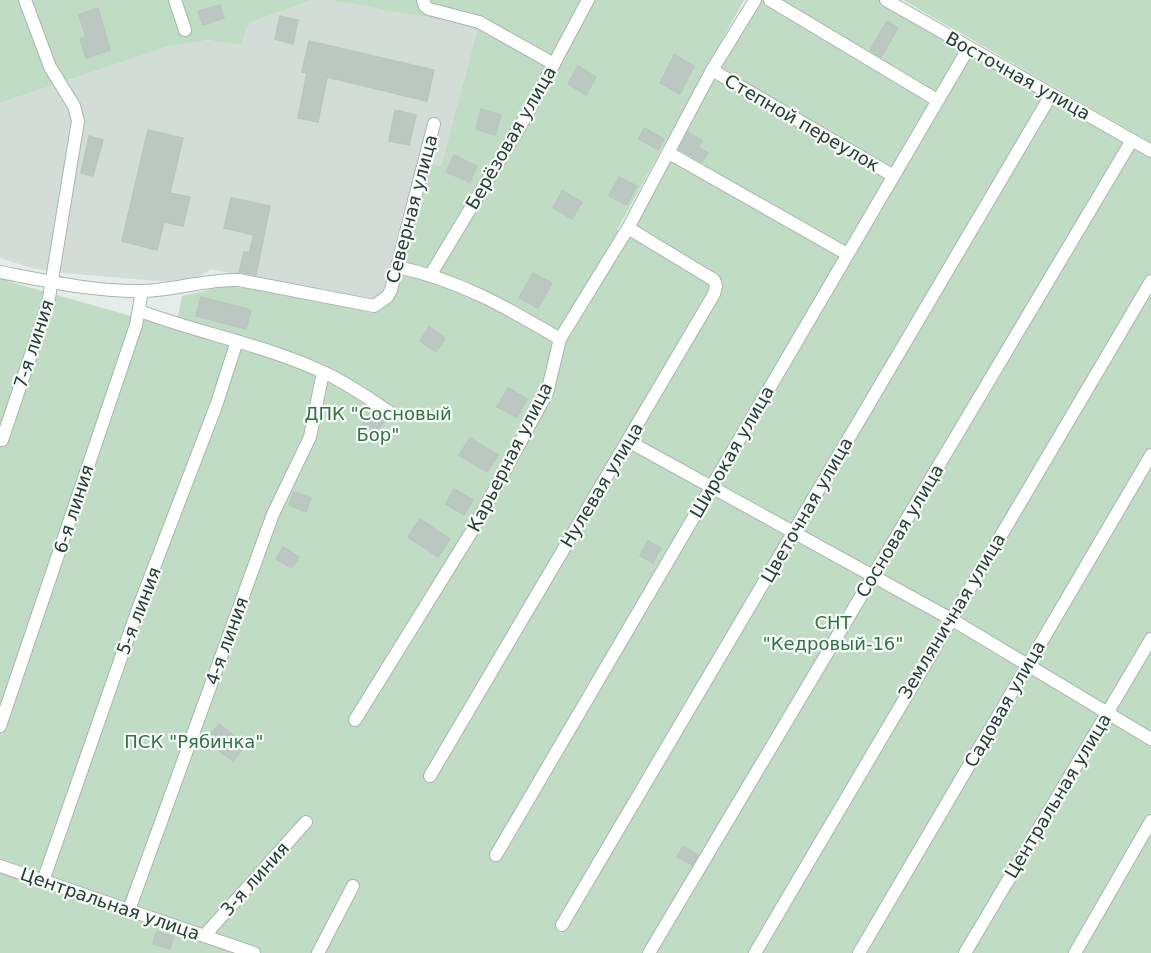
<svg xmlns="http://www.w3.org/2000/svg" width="1151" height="953" font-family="'DejaVu Sans',sans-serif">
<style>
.built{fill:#d3ddd8}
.green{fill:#c0dcc5}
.building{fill:#bbc8c2;stroke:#b8c6bf;stroke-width:1.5}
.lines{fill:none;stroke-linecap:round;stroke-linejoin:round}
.minor-casing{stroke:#a8b5af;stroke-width:14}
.minor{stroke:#fff;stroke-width:12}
.labels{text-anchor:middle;stroke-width:4.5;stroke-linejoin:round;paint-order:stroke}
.street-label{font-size:18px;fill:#263d35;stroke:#f6faf7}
.park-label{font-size:18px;fill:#337146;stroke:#f6faf7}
</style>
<rect width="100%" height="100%" fill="#e5ede9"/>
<path class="built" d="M311,0h20l147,27 -37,139 -25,-4 -30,125 -19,14 -156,-32 -15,10 -39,2 -94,-8 -31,-5 -32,-10v-155l166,-56 42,-7 33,5 8,-22z"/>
<path class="green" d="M0,0h311l-62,23 -8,22 -33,-5 -42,7 -166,56z
M331,0h413l-127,230 12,7 78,-150 51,-87h141l252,147v806h-1151v-674l230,65 13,-5 -66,-18 5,-25 44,-10 141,15 19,-14 30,-126 25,5 37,-139z
M903,0h248v143z"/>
<path class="building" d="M220,5l4,13 -21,7 -5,-14z
M98,8l12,42 -24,8 -6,-19 6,-2 -7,-22z
M280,16l18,4 -5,24 -18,-5z
M887,21l11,7 -17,29 -11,-7z
M309,41l125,29 -7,31 -100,-24 -9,45 -20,-4 9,-45 -5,-1z
M674,55l20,11 -14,28 -20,-11z
M578,66l18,11 -10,18 -18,-11z
M481,109l20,6 -6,20 -19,-6z
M395,110l21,5 -7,30 -20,-4z
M644,128l20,11 -6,11 -19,-11z
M148,130l35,8 -13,55 20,4 -7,29 -19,-4 -7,28 -35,-9z
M688,132l14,9 -4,6 10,6 -6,9 -23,-13z
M89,136l14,4 -10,36 -12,-3z
M454,155l23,11 -7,16 -24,-10z
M619,177l18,9 -10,19 -18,-9z
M562,191l20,11 -10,17 -19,-11z
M231,198l39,8 -14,69 -17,-3 5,-20 5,1 5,-18 -30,-7z
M533,273l19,10 -14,25 -19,-10z
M201,297l50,13 -5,19 -50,-13z
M429,327l16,11 -9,14 -16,-11z
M508,388l19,11 -10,18 -20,-10z
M372,410l14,9 -16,22 -13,-10z
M470,438l28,17 -11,17 -28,-17z
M454,489l19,11 -9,15 -18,-11z
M294,492l17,6 -5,14 -17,-7z
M420,519l30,20 -12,18 -30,-20z
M648,541l13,7 -8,15 -13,-7z
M283,547l16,10 -7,11 -16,-9z
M219,724l27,21 -13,16 -27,-21z
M683,846l15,9 -6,10 -15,-8z
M156,932l18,4 -4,13 -17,-5z"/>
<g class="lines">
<defs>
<path id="minor" d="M175,0l10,30
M423,0l2,6 4,3 50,13 75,42
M770,0l167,100
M886,0l265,151
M712,70l180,105
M669,153l178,101
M397,267c60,12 111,41 163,72
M0,272c46,9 95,20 143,19 32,-1 64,-12 96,-11l135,26 13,-9 4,-7 43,-166
M431,274l94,-156 63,-118
M140,311c61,23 126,34 185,62 22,10 43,25 63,38
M2,440l46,-136 30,-183 -4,-15 -24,-39 -25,-67
M628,441l323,178 200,120
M355,720l117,-189 75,-138 13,-54 68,-111 84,-158 43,-70
M0,726l136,-401 6,-34
M430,776l284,-482 2,-8 -2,-6 -86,-52
M496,855l472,-806
M0,866l254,87
M43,881l95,-272 78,-203 21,-65
M129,910l144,-396 37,-77 13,-65
M562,925l489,-830
M204,936l102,-114
M318,953l35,-67
M649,953l483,-813
M755,953l396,-672
M859,953l292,-498
M965,953l186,-314
M1075,953l76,-132"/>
</defs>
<use href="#minor" class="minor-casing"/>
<use href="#minor" class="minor"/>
</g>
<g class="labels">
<g class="street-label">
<text transform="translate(1018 76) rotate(29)" y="6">Восточная улица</text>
<text transform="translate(802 123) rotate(30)" y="6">Степной переулок</text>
<text transform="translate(511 138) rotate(-60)" y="6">Берёзовая улица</text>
<text transform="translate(412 209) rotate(-75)" y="6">Северная улица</text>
<text transform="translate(34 344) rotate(-72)" y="6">7-я линия</text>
<text transform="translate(732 452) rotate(-60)" y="6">Широкая улица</text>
<text transform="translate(510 457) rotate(-63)" y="6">Карьерная улица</text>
<text transform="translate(602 485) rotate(-59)" y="6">Нулевая улица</text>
<text transform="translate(74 509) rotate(-72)" y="6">6-я линия</text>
<text transform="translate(807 510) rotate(-60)" y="6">Цветочная улица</text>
<text transform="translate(900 531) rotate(-59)" y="6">Сосновая улица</text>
<text transform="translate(139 611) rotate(-69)" y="6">5-я линия</text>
<text transform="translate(952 616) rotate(-59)" y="6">Земляничная улица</text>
<text transform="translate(227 641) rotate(-70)" y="6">4-я линия</text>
<text transform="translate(1005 704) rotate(-60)" y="6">Садовая улица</text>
<text transform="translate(1058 796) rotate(-59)" y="6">Центральная улица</text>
<text transform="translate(255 879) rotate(-48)" y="6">3-я линия</text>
<text transform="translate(110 904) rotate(19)" y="6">Центральная улица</text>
</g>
<g class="park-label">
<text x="378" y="420">ДПК "Сосновый<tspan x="378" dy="21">Бор"</tspan></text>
<text x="833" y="629">СНТ<tspan x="833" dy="21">"Кедровый-16"</tspan></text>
<text x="194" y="748">ПСК "Рябинка"</text>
</g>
</g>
</svg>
